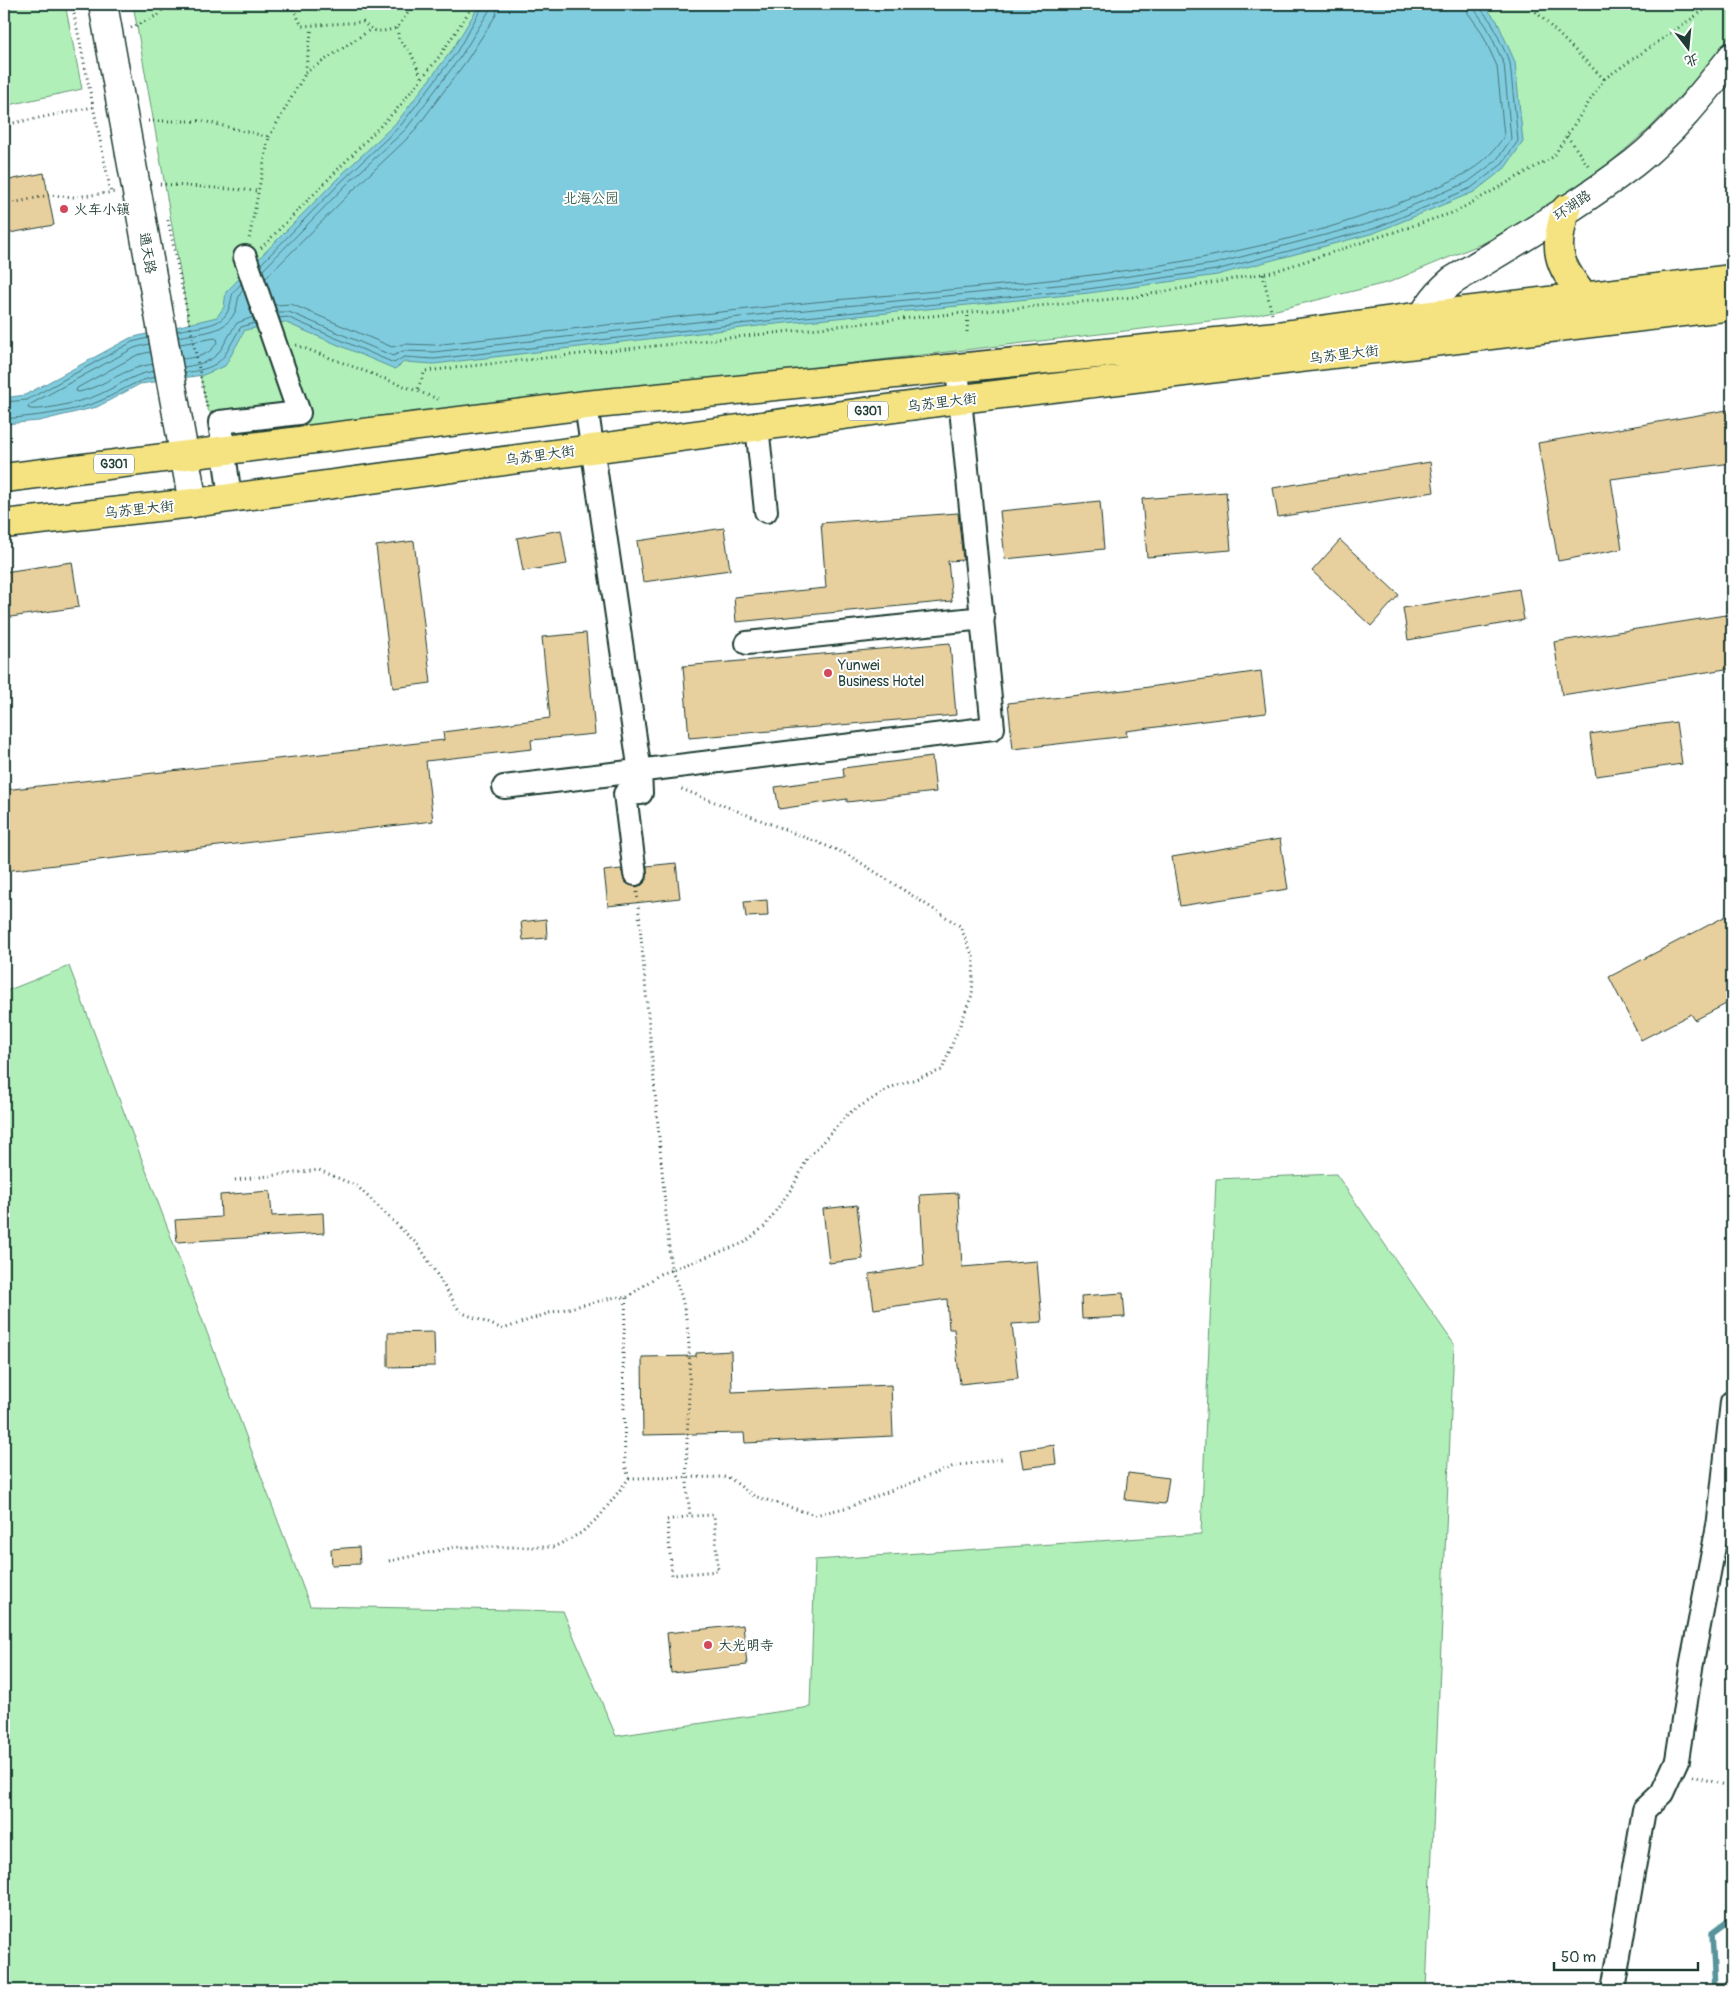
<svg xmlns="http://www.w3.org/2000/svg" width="1736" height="1994" font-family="Pangolin,'LXGW WenKai TC',sans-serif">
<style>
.green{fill:#b0f0b8;stroke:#689676}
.water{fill:#80ccdf;stroke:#59939b}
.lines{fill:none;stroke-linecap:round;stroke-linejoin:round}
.shore{stroke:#467678;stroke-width:1}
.stream{stroke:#59939b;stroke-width:5.5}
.building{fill:#e8cf9e;stroke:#1f3d34}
.street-casing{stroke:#1f3d34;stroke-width:26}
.secondary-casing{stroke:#1f3d34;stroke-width:31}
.highway-casing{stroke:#1f3d34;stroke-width:31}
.path{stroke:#1f3d34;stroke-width:3;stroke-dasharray:1 4;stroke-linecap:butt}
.street{stroke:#fff;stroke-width:22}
.secondary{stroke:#fff;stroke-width:28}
.highway{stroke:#f5e381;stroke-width:28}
.poi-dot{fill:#d1495b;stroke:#fff;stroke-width:2}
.labels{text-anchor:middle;stroke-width:4;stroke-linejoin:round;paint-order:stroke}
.shield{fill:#fff;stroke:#627771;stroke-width:1}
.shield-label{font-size:12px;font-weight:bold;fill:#1f3d34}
.park-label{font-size:14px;fill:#3c614e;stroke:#fff}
.street-label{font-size:14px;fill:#1f3d34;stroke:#fff}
.poi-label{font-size:14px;fill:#1f3d34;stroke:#fff;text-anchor:start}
</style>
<rect width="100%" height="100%" fill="#fff"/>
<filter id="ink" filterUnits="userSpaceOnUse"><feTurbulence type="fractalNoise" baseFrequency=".02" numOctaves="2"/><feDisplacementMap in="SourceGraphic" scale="10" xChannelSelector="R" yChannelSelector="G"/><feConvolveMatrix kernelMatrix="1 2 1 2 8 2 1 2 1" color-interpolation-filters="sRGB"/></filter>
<g filter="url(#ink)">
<path class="green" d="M4,4h61l17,85 -78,17z
M133,4h1599v29l-25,34 -56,60 -39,34 -56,40 -70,41 -96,40 -138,34 -990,117c-25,0 -41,-3 -55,-25l-18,-85z
M69,966l241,640 253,5 53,125 194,-29 5,-147 386,-26 15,-355 120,-5 118,170 -28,646h-1422v-998z"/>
<path class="water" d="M480,4h1003l14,17 18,41 8,80 -18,26 -31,24 -100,41 -157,42 -128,18 -313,31 -342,40 -30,-2 -9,7 -111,-47 -39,8 -20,36 -22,9 -63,9 -43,23 -58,14 -35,3v-26l21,-3 105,-57 87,-21 7,-10 2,-15 113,-115 58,-55 55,-72z"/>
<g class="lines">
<path class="shore" d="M261,264l81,-83 59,-56 55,-72 28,-49
M263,270l83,-85 60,-56 55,-73 28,-45 2,-7
M266,278l86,-87 60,-57 55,-74 29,-45 2,-11
M275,305l16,-1 101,43 12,-3 30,1c114,-13 228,-27 342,-39 213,-23 437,-26 638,-109 35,-15 69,-26 90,-61l-7,-70 -16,-35 -13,-18 -2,-9
M277,312h12l104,44 10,-5 31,1 341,-39 313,-31 126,-18 157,-41 97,-41 28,-21 15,-22 -7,-75 -17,-37 -12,-17 -2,-6
M279,318l8,-1 107,46 10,-6 30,2 341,-39 313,-31 128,-19 157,-41 98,-41 30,-23 17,-24 -8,-78 -18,-40 -11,-14 -1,-5
M177,331c17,-5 46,-2 52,-23 5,-15 0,-12 12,-24
M178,337c21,-5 46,-2 57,-25 4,-9 1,-14 8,-22
M149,344l-15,4 -105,57 -1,3c7,5 54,-7 65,-11 22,-8 36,-22 61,-26
M180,344l35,-6 3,2c-7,16 -20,17 -36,19
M150,352l-13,3 -60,33 -1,3 3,1c27,-6 44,-24 74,-28
M184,367c39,-6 33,-15 53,-44l16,-6
M185,373c42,-7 36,-14 56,-46l14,-4
M4,402l23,-2 105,-58 16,-4
M4,419c30,-3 63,-6 91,-16 22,-8 37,-22 60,-26"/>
<path class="stream" d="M1715,1990l-3,-57 20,-15"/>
</g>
<path class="building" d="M44,173l10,52 -50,9v-53z
M1727,410l5,31v22l-121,16 11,70 -64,12 -20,-118z
M1430,462l4,30 -156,25 -5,-29z
M1226,492l5,58 -84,7 -5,-58z
M1100,501l4,48 -99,10 -5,-48z
M958,513l5,47 -15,1 4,40 -216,21 -2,-25 92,-9 -5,-65z
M724,528l6,42 -87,12 -6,-41z
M561,530l6,34 -44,7 -6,-33z
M1340,540l59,55 -28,31 -59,-55z
M414,541l17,142 -38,5 -17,-142z
M72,562l7,45 -75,11v-46z
M1519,589l5,31 -116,20 -5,-32z
M1732,614v54l-170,27 -8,-53z
M586,633l9,101 -64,6 1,9 -106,12 7,60 -429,50v-81l440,-50 -1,-8 107,-14 -8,-81z
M950,643l6,72 -267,23 -6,-72z
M1261,671l5,42 -140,18 1,5 -114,13 -5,-46 134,-15z
M1676,722l6,42 -86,12 -6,-42z
M932,757l4,35 -89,10v-3l-68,10 -4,-22 69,-10 -1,-9z
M1280,839l8,50 -108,17 -8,-49z
M676,863l4,35 -72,8 -4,-35 17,-2 4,13 11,5 6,-2 5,-5v-14z
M767,900l1,16 -22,1 -2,-15z
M1726,916l6,12v73l-37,19 -4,-6 -50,26 -32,-63z
M546,919l1,19 -24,2 -2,-18z
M270,1191l2,25 51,-3 1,20 -147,9 -2,-22 46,-3 -1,-22z
M958,1193l4,74 75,-6 5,61 -30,2 6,54 -58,6 -6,-55h-5l-2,-30 -73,10 -5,-35 55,-8 -4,-71z
M857,1205l6,54 -34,4 -6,-54z
M1123,1293l2,24 -43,2 -1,-23z
M434,1332l1,34 -47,1v-34z
M731,1351l1,41 159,-7 2,51 -148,7 -1,-10 -101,2 -1,-78 54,-1v-3z
M1054,1445l2,19 -33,4 -3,-18z
M1128,1473l41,5 -4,26 -40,-4z
M359,1547l1,17 -28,1 -1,-16z
M743,1625l4,40 -76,8 -4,-40z"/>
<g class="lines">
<defs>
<path id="street" d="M586,405l54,367 1,21 -16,1 10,80
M757,426l9,85
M230,498l-10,-76 79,-9 -54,-156
M747,643l236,-25
M504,787l489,-59 -36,-359
M1613,1990l31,-180 18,-17 15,-33 14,-92 28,-148 13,-118"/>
<path id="secondary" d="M103,4l90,499
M1416,335c6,-23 18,-39 36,-54 61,-38 125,-74 182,-118 37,-29 69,-69 98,-106"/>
<path id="highway" d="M1566,209c-13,41 -9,54 18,88
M4,478l582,-73 690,-69 146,-20 310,-37
M4,524l189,-21 768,-104 771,-93"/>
</defs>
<use href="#street" class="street-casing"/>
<use href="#secondary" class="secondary-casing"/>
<use href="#highway" class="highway-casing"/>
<path class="path" d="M72,4l39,189
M291,4l11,22 61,-4c11,12 19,10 34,6l17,-24
M131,28l27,-13 9,-11
M397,28l2,12 12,13 11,25
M305,73l65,-43
M1604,79l109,-75
M148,121h55l66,16 -20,102
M4,125l89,-18
M1567,136l23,32
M269,137l36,-63 7,-47
M160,184l98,7
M4,205l45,-10 25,2 42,-5
M168,220l39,187
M261,248l136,-139 42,-52 35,-53
M1263,274l9,41
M967,332l1,-19
M296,345l121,46
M438,399l-21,-8 8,-20 495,-54 214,-20 138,-25 183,-60 98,-55 51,-78 -76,-75
M637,892l34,378c31,60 13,142 16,208 0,13 2,25 3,38l24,-1 4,56 -46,4 -5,-55 23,-4
M235,1180l84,-10 38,16 63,61 40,65 43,17 46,-16 67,-16 10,1 34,-24 84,-31 21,-17 29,-41 13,-26 42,-46 43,-26 50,-17 30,-75 2,-36 -14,-33 -113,-72 -168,-66
M626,1298l-3,55 2,112 4,13
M389,1561l67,-14h98l27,-14 19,-17 29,-38 99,-1 26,19 61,19 34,-8 105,-41 48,-7
M1692,1776l40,11"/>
<use href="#street" class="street"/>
<use href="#secondary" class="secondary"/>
<use href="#highway" class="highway"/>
</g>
</g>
<g class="poi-dot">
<circle cx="64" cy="209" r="5"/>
<circle cx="828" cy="673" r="5"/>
<circle cx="708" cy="1645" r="5"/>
</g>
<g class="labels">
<g class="shield">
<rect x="848" y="401.5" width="40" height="19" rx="4"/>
<rect x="94" y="454.5" width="40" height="19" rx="4"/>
</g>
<g class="shield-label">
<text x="868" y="415">G301</text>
<text x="114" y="468">G301</text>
</g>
<g class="park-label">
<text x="591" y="203">北海公园</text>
</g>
<g class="street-label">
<text transform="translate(1572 205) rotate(-34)" y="5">环湖路</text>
<text transform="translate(148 253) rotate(80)" y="5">通天路</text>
<text transform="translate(1344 354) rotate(-7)" y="5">乌苏里大街</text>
<text transform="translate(942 402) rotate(-7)" y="5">乌苏里大街</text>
<text transform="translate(540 455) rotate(-8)" y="5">乌苏里大街</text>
<text transform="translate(139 509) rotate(-6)" y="5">乌苏里大街</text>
</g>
<g class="poi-label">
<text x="74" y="214">火车小镇</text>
<text x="838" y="670">Yunwei<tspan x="838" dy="16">Business Hotel</tspan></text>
<text x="718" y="1650">大光明寺</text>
</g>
</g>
<rect width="1736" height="1994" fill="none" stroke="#fff" stroke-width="20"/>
<rect x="10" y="10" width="1716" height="1974" fill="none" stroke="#1f3d34" stroke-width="2" filter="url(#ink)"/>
<g transform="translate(1688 48) rotate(164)" stroke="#ffffff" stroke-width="4" paint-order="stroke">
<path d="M0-4L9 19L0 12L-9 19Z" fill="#1f3d34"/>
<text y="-8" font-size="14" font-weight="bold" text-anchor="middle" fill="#1f3d34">北</text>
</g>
<path d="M1554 1962v8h144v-8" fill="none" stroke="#1f3d34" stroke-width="2.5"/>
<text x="1561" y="1962" font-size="15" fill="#1f3d34" stroke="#ffffff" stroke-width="4" paint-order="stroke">50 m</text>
</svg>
